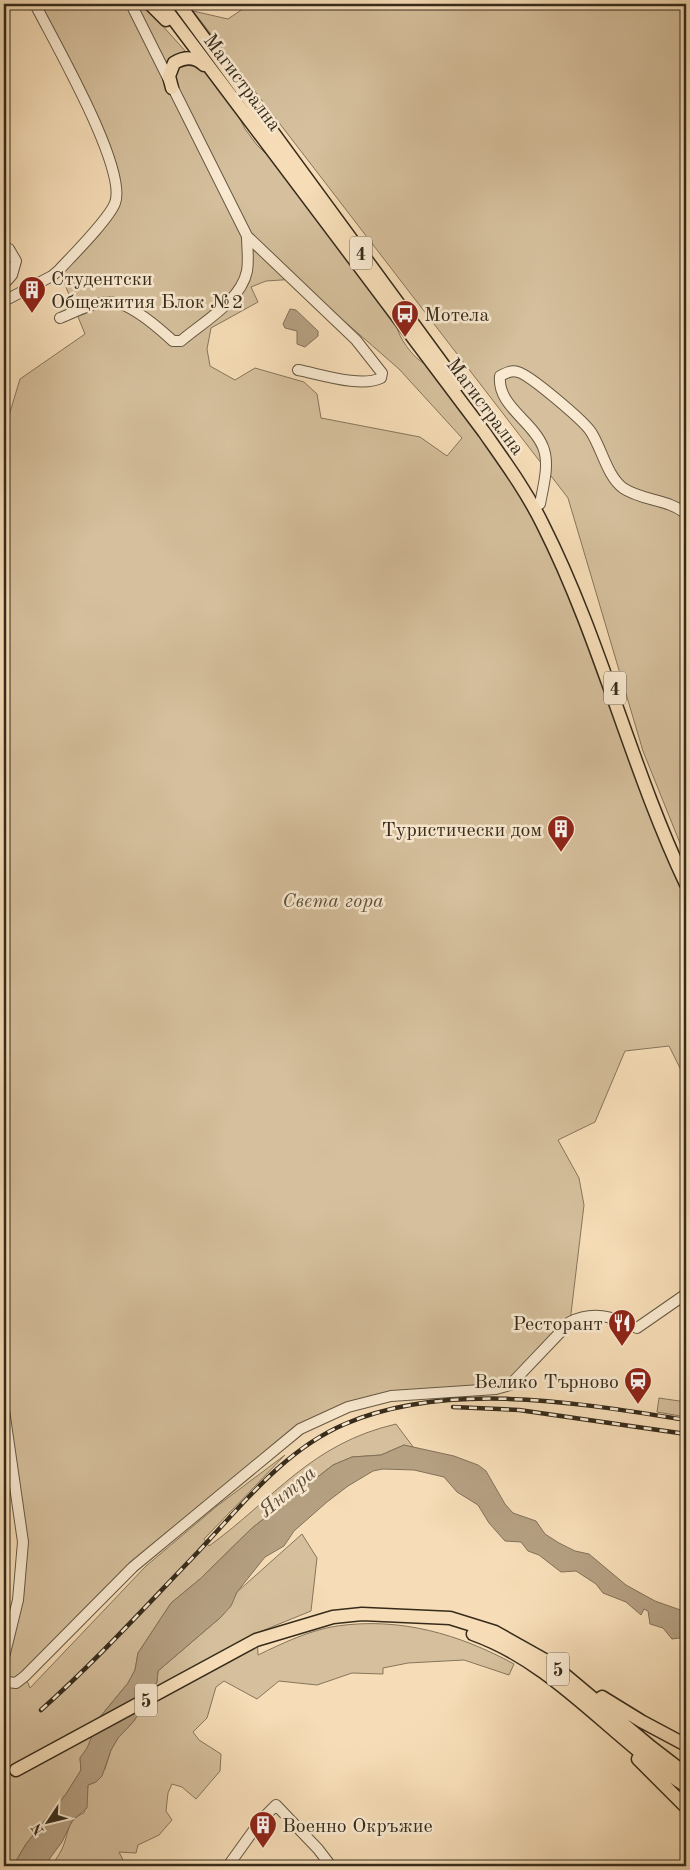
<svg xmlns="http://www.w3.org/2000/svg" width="690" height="1870" font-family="'Old Standard TT',serif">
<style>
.green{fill:#d5bf9c;stroke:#86755c;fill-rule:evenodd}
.water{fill:#b5a082;stroke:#827159}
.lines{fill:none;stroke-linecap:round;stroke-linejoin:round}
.major-tunnel{stroke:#d0b998;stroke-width:12;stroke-dasharray:12 6;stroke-linecap:butt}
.minor-casing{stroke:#665842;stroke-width:12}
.major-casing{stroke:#362b1b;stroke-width:15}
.minor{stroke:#f9e9d0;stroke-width:10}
.major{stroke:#f6ddb7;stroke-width:12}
.rail-casing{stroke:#362b1b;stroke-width:4.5}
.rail{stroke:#f9e9d0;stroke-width:2.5;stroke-dasharray:8;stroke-linecap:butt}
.labels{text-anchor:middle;stroke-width:5;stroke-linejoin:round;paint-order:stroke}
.shield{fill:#f9e9d0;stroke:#706451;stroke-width:1}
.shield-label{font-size:19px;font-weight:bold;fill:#362b1b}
.street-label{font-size:20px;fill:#362b1b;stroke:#f9e9d0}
.poi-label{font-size:20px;fill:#362b1b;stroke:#f9e9d0;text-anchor:start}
.park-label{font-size:20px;font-style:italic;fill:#5e503b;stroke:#f9e9d0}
.water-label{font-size:21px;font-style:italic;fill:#5c4e3a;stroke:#f9e9d0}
</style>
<rect width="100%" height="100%" fill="#f6ddb7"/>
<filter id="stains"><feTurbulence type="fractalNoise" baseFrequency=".004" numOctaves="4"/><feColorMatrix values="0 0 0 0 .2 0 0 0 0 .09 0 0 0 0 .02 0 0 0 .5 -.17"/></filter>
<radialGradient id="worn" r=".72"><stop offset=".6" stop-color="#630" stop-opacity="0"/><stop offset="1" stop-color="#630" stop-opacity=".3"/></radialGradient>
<path class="green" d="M35,4h108l71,79 22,28 9,18 12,16 19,19 120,160c2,13 17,34 29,40l87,117 38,64 47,117 10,38 79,194v186l-17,-34 -44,5 -30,71 -37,18 21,38 5,27 -14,117 -60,63 -119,11 -91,33 -167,138 -108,109 5,12 116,-122 71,-60 68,-51 -81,84 5,7c66,-48 101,-102 187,-122l18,24 -10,-3 -23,10 -29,2 -19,8 -81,63 -52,51 -29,24 -33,50 -3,17 -7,13 -28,34 -13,32 -7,9 1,12 -15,24 -40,50 -13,22h-9v-261l12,2 7,-65 -19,-132v-978l16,-53 65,-45 -26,-64 54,-62v-35zM296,279l103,90 63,69 -15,18 -27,-19 -99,-19 -4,-24 -13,-12 -49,-14 -20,12 -25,-14 -3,-17 4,-21 47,-26 -7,-15 15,-6z
M250,4h436v854l-43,-107 -75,-253 -375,-487 35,8z
M659,1398l27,4v15l-29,-5z
M302,1534l15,24 -6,53 -54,22 1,22c25,-12 52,-25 79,-29 63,-9 122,8 177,38l-5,11 -45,-15 -56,3 -25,5v6l-31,-1 -35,12 -38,-4 -22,18 -33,-18 -8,6 -9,31 -14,14 6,8 22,14 -1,17 -24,28 -14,-12 -10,-3 -4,9 -2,18 6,9 -13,15 -21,10 -2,8 -17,-1 7,14h-75c4,-5 8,-11 11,-17 7,-15 4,-29 22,-36l4,-28 8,-3 9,-13 6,-19 7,-12 16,-17 23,-39 1,-11 63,-54 16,-25z"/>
<path class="water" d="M290,309l6,1 22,21v5l-13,11 -8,-3v-13l-12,-3 -2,-4z
M404,1445l50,11 24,9 8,6 19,33 8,9 23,8 9,13 14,9 16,8 14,3 37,31 29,16 31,11v30l-7,-4 -7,1 -9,-11 -13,-4 -2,-13 -4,-2 -3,6 -15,-13 -23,-9 -7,-9 -20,-13 -15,1 -4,-3 -18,-14 -11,-4 -7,-9 -16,-1 -16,-18 -11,-18 -21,-13 -13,-15 -30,-7 -31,-1 -10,2 -25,15 -21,16 -33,29 -10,15 -19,11 -28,35 -6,14 -10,11 -63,54 -1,11 -23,39 -16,17 -7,12 -9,26 -6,6 -8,3 -1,23 -15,13 -10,21 -12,16 -3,8h-34l13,-22 40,-50 15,-24 -1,-12 7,-10 13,-31 28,-34 7,-13 3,-17 33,-50 29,-24 52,-51 81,-63 19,-8 29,-2z"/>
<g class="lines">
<path class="major-tunnel" d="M4,1776l12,-6"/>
<defs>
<path id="minor" d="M131,4l116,232 109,104 26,33 -1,5c-20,10 -61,-4 -83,-8
M4,247l5,2 7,12 -4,14 -8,9
M4,301l48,-25 7,-6c13,-14 50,-51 56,-67 13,-34 -62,-163 -80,-199
M60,318c15,-6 31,-15 48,-16 20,-2 51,26 65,39h8c22,-19 60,-40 66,-70 2,-11 0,-24 0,-35
M540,504c3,-17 10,-40 3,-57 -10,-26 -46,-41 -43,-71 6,-3 11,-6 18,-4 12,3 66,49 73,60 11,17 16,44 32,56 19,13 46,11 63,26
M4,1410l19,132 -5,58 -14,57
M4,1679l3,3 9,1 9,-7 108,-109 167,-138 48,-22 43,-11 105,-7 14,-4 60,-63c23,-12 45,-5 67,6l49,-34
M173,1866h13
M228,1866l33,-46 15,-15 42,44 13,17"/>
<path id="major" d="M150,4l16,16
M162,4l322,428c21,30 43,60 59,93 58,115 88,243 143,359
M179,4l279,381
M172,88l-3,-12 5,-13c10,-6 21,-7 30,2
M473,1634c84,30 139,105 213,152
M602,1697l39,24 45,24
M638,1759l48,48
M16,1770l240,-130 77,-23 29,-3 88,4 45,14 57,32 99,83 35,27"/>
</defs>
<use href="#minor" class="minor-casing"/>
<use href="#major" class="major-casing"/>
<use href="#minor" class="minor"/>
<use href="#major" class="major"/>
<defs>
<path id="rail" d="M453,1407l66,3 167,24
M41,1710c55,-49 106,-105 157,-158 44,-47 86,-102 147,-128 104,-44 233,-21 341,-4"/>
</defs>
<use href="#rail" class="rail-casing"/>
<use href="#rail" class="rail"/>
</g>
<defs>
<symbol id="building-pin" viewBox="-11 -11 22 30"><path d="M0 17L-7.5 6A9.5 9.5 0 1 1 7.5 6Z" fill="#8f2418" stroke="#f9e9d0"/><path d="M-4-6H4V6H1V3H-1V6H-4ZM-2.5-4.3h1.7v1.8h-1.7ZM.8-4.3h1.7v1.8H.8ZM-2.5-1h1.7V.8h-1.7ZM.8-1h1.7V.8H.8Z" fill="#fff"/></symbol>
<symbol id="bus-pin" viewBox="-11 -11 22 30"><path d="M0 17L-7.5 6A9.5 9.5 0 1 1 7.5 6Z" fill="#8f2418" stroke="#f9e9d0"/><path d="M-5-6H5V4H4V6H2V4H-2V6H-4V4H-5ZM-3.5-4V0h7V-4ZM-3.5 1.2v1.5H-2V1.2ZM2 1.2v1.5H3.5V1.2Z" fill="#fff"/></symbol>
<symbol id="restaurant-pin" viewBox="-11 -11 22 30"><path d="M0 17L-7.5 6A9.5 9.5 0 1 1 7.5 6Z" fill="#8f2418" stroke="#f9e9d0"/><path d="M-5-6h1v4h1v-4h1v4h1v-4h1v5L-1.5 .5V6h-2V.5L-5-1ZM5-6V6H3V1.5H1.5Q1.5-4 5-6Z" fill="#fff"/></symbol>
<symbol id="station-pin" viewBox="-11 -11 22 30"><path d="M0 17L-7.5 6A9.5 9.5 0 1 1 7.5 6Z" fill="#8f2418" stroke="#f9e9d0"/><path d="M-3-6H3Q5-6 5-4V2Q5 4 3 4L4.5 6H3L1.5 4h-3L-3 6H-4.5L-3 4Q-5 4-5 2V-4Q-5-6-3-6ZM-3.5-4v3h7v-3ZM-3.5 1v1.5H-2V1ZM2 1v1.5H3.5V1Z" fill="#fff"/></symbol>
</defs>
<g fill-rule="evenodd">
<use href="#building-pin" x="16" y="274" width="32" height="43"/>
<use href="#bus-pin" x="389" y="298" width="32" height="43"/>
<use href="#building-pin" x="545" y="813" width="32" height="43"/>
<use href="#restaurant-pin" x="606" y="1307" width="32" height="43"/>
<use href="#station-pin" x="622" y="1365" width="32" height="43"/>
<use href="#building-pin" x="247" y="1809" width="32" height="43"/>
</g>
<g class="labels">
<g class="shield">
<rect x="350" y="236.5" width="22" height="33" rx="4"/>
<rect x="604" y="671.5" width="22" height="33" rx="4"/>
<rect x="547" y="1652.5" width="22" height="33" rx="4"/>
<rect x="135" y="1683.5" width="22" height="33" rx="4"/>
</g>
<g class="shield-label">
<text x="361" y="260">4</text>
<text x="615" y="695">4</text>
<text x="558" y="1676">5</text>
<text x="146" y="1707">5</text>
</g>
<g class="street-label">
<text transform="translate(243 82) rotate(53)" y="7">Магистрална</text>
<text transform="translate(486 406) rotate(53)" y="7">Магистрална</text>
</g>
<g class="poi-label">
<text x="51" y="285">Студентски<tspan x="51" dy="23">Общежития Блок №2</tspan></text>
<text x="424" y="321">Мотела</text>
<text x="542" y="836" text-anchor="end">Туристически дом</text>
<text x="603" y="1330" text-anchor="end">Ресторант</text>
<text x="619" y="1388" text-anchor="end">Велико Търново</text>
<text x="282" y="1832">Военно Окръжие</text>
</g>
<g class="park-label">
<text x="333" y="907">Света гора</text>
</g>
<g class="water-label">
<text transform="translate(287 1491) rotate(-40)" y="7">Янтра</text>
</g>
</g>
<rect width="690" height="1870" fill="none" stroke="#f6ddb7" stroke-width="20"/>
<rect x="5" y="5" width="680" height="1860" fill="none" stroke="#362b1b" stroke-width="2.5"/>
<rect x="10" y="10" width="670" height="1850" fill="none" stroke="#362b1b"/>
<g transform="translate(48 1822) rotate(235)" stroke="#f9e9d0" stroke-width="4" paint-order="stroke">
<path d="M0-4L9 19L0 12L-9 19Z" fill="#362b1b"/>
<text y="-8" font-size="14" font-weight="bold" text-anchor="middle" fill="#362b1b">N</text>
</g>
<rect width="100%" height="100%" filter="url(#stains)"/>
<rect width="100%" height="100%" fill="url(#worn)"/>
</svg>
